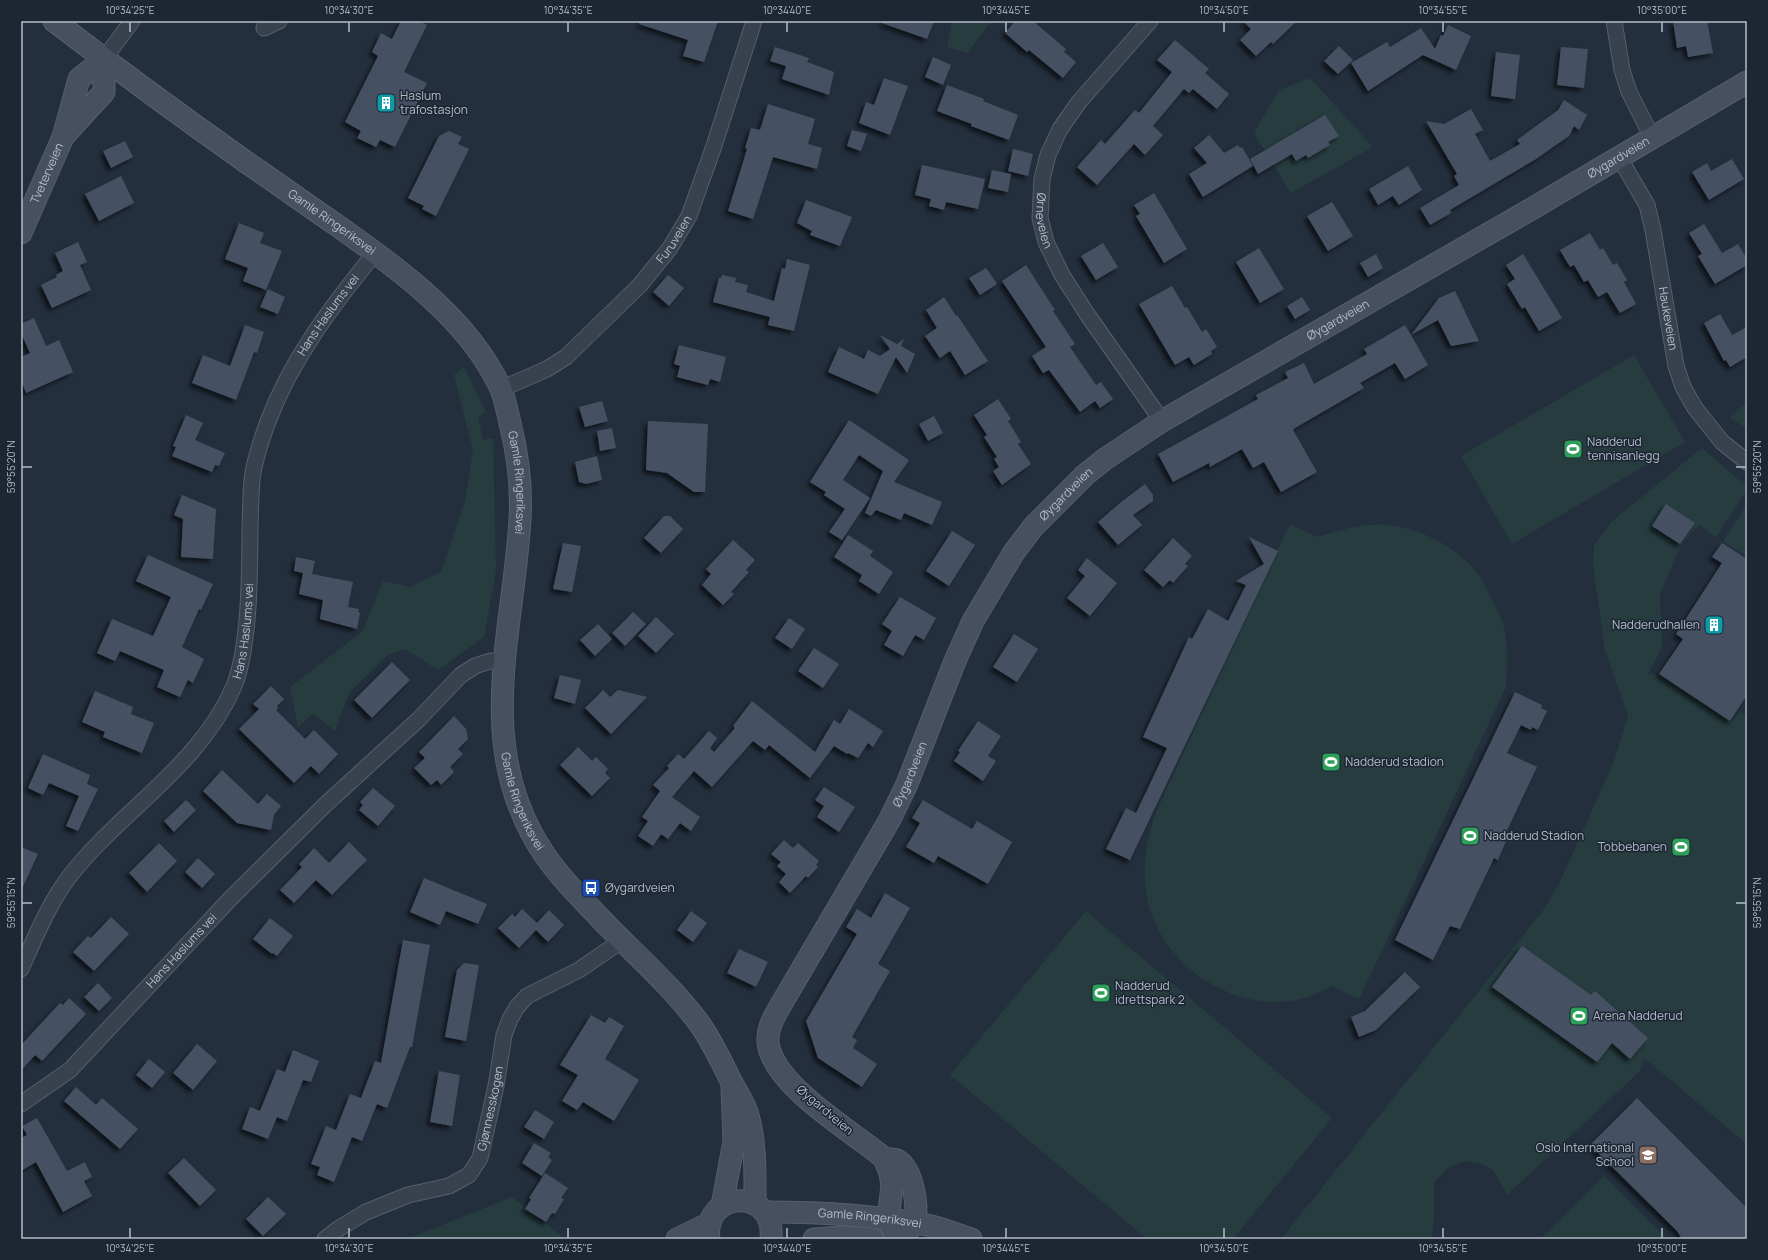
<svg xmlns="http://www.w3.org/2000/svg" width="1768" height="1260" font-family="Manrope,sans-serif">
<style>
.green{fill:#263c3f}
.building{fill:#455162;filter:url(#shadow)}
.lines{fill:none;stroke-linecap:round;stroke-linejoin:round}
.street-casing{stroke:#565f6c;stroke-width:17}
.secondary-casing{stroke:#565f6c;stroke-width:23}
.street{stroke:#38414e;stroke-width:15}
.secondary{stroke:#465061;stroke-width:21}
.ticks{fill:none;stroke:#b4bcc9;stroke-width:1.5}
.labels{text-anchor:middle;stroke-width:3;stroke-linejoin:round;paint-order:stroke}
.poi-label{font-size:12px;fill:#b4bcc9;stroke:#1d2633;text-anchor:start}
.street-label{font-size:12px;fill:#b4bcc9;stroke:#1d2633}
.neatline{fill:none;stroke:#b4bcc9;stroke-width:1.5}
.ticks-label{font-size:10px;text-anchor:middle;fill:#b4bcc9}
</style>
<defs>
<filter id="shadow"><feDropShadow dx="-3.5" dy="3.5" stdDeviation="2" flood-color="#0009"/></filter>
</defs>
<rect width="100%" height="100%" fill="#242f3e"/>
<path class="green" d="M952,21h40l-25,32 -20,-6z
M1310,78l63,69 -82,46 -37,-60 25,-43z
M1634,355l51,87 -173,102 -51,-88z
M464,367l22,45 -8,5 5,23 10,-2 3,132 -12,67 -46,33 -33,-21 -16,5 -40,39 -14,38 -22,-17 -15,13 -8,-40 73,-56 20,-50 27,6 31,-15 24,-71 8,-51 -19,-75z
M1747,402v26l-18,-10z
M1702,448l45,39v3l-31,47 -17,-12 -18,21 -21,48 2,53 -14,27 13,2 71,46 8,-10 7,5v427l-103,-86 -5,14 -132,123 -14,-25 -13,-7 -14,-2 -18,6 -14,16v35l-2,21h-151l261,-327 17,-28 55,-123 14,-45 -23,-66 -12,-85 1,-20 17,-23z
M1747,505v52l-24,-16z
M1290,524l27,13c17,-5 33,-10 50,-12 39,-4 83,16 108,45 7,9 13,21 18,32 3,6 7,12 9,19 7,21 5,44 4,66l-147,312 -27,-13c-10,5 -20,10 -31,13 -63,15 -132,-29 -151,-89 -10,-32 -5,-65 5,-96z
M1086,911l246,207 -99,121h-86l-197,-164z
M1604,1176l63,63h-127z
M512,1197l53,42h-158z"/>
<path class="building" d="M401,21h18l8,4 -23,47 23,11 -32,64 -15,-7 -4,7 -19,-9 4,-7 -16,-9 33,-66 -6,-4 9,-19 11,6z
M640,21h78l-14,41 -21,-6 5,-16 -49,-16z
M882,21h52l-7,18 -45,-16z
M1015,21h18l33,28 -2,3 12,10 -13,16 -34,-28 -2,2 -22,-19z
M1243,21h54l-24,23 -2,-2 -15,14 -16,-16 11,-11z
M1673,21h34l6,32 -25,4 -2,-11 -9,2z
M1448,25l23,11 -15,34 -33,-15 -55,36 -17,-28 36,-21 3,5 31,-19 14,21 6,-14 2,1z
M1175,40l34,29 -4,4 24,21 -12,15 -24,-20 -4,4 -5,-4 -31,37 10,9 -18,20 -11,-11 -37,41 -20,-18 24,-27 4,4 30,-34 4,3 33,-41 -15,-12z
M1339,46l14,14 -15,14 -14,-13z
M775,47l34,11 -2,4 27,10 -5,23 -47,-16 4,-13 -16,-5z
M1561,47l27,2 -4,39 -27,-3z
M1496,52l24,3 -5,44 -24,-3z
M933,57l18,8 -8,20 -18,-8z
M884,78l24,8 -18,49 -31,-12 7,-21 8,3z
M947,85l37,14 -1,2 35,14 -9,25 -38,-14 1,-2 -35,-13z
M1564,100l23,15 -8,15 -5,-4 -5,10 -33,23 -86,51 1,3 -21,12 -10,-17 39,-23 -5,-9 3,-2 -31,-53 18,3 27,-15 12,21 -8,4 15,27 30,-17 -3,-4 41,-30z
M768,104l47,15 -7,25 14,4 -5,21 -44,-12 -20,62 -25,-8 19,-62 -2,-1 6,-20 9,2z
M1325,115l14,21 -11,6 2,3 -22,13 -2,-3 -10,6 -4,-7 -34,20 -8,-15z
M852,130l15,4 -6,17 -14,-5z
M449,131l13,6 -4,7 11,5 -33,67 -14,-7 2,-3 -16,-8 31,-62z
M1209,135l15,18 14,-8 2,3 2,-1 11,19 -50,31 -14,-23 18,-11 -13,-15z
M125,141l8,16 -22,11 -8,-17z
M1013,149l20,5 -5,22 -20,-5z
M1732,159l12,20 -35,21 -17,-28 15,-9 4,8z
M922,165l63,14 -7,30 -32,-7 -2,8 -15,-4 2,-7 -16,-4z
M1408,166l14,24 -23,15 -6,-9 -15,9 -9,-16z
M992,170l19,4 -3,18 -20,-4z
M121,176l13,27 -35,18 -14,-27z
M1154,193l33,56 -23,14 -28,-47 4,-2 -6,-9z
M806,200l46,17 -12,29 -30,-11 2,-4 -15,-8z
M1332,202l21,34 -25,15 -21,-35z
M239,223l25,10 -4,10 22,8 -16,39 -23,-9 5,-13 -23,-9z
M1704,224l18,29 16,-9 9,15v6l-32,19 -17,-28 4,-2 -13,-21z
M1590,233l10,17 3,-2 10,17 4,-2 10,17 -3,2 12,22 -16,9 -13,-21 -9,5 -10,-17 -4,2 -10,-17 -4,2 -10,-17z
M78,242l9,20 -7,3 11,25 -39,18 -11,-23 16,-8 -1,-2 7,-4 -8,-18z
M1103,243l15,24 -22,13 -15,-24z
M1259,248l25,41 -24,14 -24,-41z
M1376,254l7,14 -15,9 -8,-14z
M1523,254l39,64 -23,13 -14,-24 -3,2 -15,-25 8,-5 -9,-14z
M787,259l23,6 -16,66 -26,-6 2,-8 -57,-15 6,-24h2l1,-3 14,3 -1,4 13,3 -2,7 28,9 8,-33 3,1z
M1026,265l29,45 -2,1 22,33 -5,3 26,38 5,-3 12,17 -13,9 -5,-7 -15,11 -31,-42 -6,3 -11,-17 14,-9 -44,-66z
M986,268l11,16 -17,11 -11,-17z
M668,275l16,13 -15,18 -16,-14z
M1172,286l13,22 2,-1 15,25 4,-3 11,18 -6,4 1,3 -18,11 -5,-8 -14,8 -36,-61z
M268,289l17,8 -7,17 -18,-7z
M1455,291l24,50 -28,5 -13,-26 -27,15 17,30 -23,14 -10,-16 -35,20 4,5 -69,40 -2,2 24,42 -36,20 -17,-30 -11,6 -11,-19 -32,18 -1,-4 -36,19 -15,-28 100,-55 -2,-4 32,-17 -3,-6 19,-9 10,21 53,-30 -3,-5 41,-24 6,10 28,-37z
M944,297l12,19 1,-1 31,46 -23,14 -15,-24 -10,7 -15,-22 12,-8 -11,-18z
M1302,297l8,13 -15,9 -8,-13z
M1720,314l12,21 15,-8v30l-17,10 -4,-7 -2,1 -20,-38z
M34,318l12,28 13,-6 14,32 -47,21 -5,-13v-23l9,-4 -9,-20v-9z
M245,325l19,7 -7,21 -3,-1 -18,48 -44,-17 11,-28 27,11z
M880,335l17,9 7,-5 -3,7 14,8 -8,19 -11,-16 -18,37 -50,-22 11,-25 25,12 4,-9 12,6 10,-7z
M679,345l47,12 -6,25 -10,-3 -2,6 -31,-8 3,-11 -6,-2z
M998,399l13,20 -3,2 13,21 -3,2 13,20 -29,21 -9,-14 6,-4 -5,-8 3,-2 -13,-20 3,-2 -13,-20z
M602,401l6,20 -23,6 -6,-20z
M186,415l17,8 -8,17 30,13 -6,13 -4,-1 -3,7 -40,-16 4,-9 -3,-1z
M934,416l9,17 -15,8 -9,-17z
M849,420l60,40 -15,22 48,20 -10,23 -28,-12 -3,7 -25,-10 -5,6 -6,-3 18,-42 -24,-16 -16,25 27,18 -28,42 -13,-8 16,-23 -21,-14 2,-3 -16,-10z
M648,421l60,3 -3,68h-11l-27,-19 -21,-3z
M612,428l4,20 -16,3 -3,-20z
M597,456l5,24 -16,4 -7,-2 -4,-20z
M1145,484l8,11v6l-20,14 9,10 -24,20 -20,-23 23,-20z
M182,495l34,14 -3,50 -32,-2 2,-38 -9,-4z
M1666,504l29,19 -15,21 -28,-18z
M664,516h6l13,13 -22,24 -17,-15z
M952,531l23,14 -26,41 -23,-15z
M848,535l25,16 -3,5 23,16 -14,22 -20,-13 3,-6 -28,-18z
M1249,537l29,14 -148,309 -24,-11 20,-41 10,5 31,-65 -24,-11 46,-100 3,2 16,-30 20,12 18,-36 -10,-4 28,-17z
M1173,538l19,18 -7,8 3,2 -15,17 -3,-3 -7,7 -19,-17z
M733,540l22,20 -9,10 3,2 -18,20 3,2 -11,11 -21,-20 9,-11 -5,-5z
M563,543l18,3 -9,46 -19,-3z
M1722,543l25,16v136l-17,26 -71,-47 24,-35 -7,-5 46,-71 -10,-6z
M148,555l65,29 -12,26 -2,-1 -17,38 22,12 -11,24 -5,-3 -8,17 -23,-10 7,-17 -44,-19 -5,10 -18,-8 15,-34 41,17 18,-39 -35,-16z
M296,557l19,4 -3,13 41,8 -5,25 11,2 -1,3 2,1 -3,16 -37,-10 3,-19 -24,-6 4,-21 -9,-2z
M1087,558l30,25 -27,33 -23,-18 18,-22 -7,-6z
M900,597l36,21 -12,22 -9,-5 -12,21 -19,-11 8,-14 -10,-7z
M633,612l13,12 -21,22 -13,-13z
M656,617l18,17 -18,19 -18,-17z
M789,618l16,11 -13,20 -17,-11z
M598,624l14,15 -17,17 -15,-16z
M1014,634l24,15 -21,33 -24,-15z
M814,648l25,16 -16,24 -25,-17z
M392,662l18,18 -38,38 -18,-18z
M560,675l21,5 -6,24 -21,-6z
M271,686l13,13 -7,7 1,2 -2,2 29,29 9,-9 24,24 -19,20 -8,-8 -17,17 -55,-54 20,-20 -6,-5z
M603,690l7,7 8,-7 29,7 -36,37 -26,-26z
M95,691l38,16 -2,7 23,9 -12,30 -39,-16 2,-5 -23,-10z
M1515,692l27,13 -1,3 6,3 -9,19 -6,-3 -1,3 -10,-5 -14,28 30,14 -34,72 3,2 -8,19 -4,-2 -34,71 -10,-3 -17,34 -38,-20z
M752,701l63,51 19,-32 6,4 9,-15 34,22 -10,16 -5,-4 -10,15 -10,-5 -1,1 -13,-8 -24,32 -41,-33 -4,5 -12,-9 -41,46 -18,-16 -22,26 28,20 -9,14 -11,-8 -12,16 -7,-5 -8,12 -15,-10 10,-15 -6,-4 18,-26 -7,-6 16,-17 -2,-2 11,-12 6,5 25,-28 8,7 -7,10 4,4 21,-24 -2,-2z
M454,716l12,13 2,10 -10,10 5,5 -13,13 4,5 -13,13 -4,-5 -6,5 -17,-17 11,-10 -6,-6z
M978,721l23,15 -13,20 8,5 -13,20 -29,-20 6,-9 -2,-1z
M578,747l14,14 4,-4 12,12 -3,4 5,5 -18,18 -32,-31z
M43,754l47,21 -3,9 11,5 -20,42 -12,-5 13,-30 -30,-13 -6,12 -15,-7z
M222,770l36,34 9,-10 14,12 -7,9 -3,15 -34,-7 -34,-32z
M824,787l31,20 -16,25 -22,-15 7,-11 -9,-6z
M373,788l22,18 -17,20 -19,-16 4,-5 -3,-3z
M186,800l10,10 -22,22 -10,-11z
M923,800l49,29 5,-8 35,21 -24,42 -50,-28 -4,7 -28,-16 14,-24 -8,-5z
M784,840l9,8 5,-5 21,18 -3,4 2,2 -10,11 -2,-2 -16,17 -11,-11 7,-8 -9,-8 4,-4 -10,-8z
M349,842l18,18 -35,35 -16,-15 -22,23 -14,-13 22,-23 -3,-3 15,-16 15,15z
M159,843l18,18 -30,31 -18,-19z
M21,847l17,7 -17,37z
M198,858l17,16 -13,14 -17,-16z
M424,878l63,26 -9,20 -32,-13 -6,14 -30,-13z
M885,893l25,15 -32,56 12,7 -38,66 5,3 -4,8 24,16 -15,23 -44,-29 -12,-37 51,-87 -11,-7 11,-18 14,9z
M522,909l15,14 12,-13 15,15 -16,17 -12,-12 -17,18 -21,-20 14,-14 3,3z
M691,911l16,12 -14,19 -16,-12z
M111,917l18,17 -35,37 -21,-19 15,-16 3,2z
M270,918l23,18 -16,20 -4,-3 -1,1 -19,-15z
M403,940l27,5 -18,102h-2l-23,61 -10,-4 -15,37 -10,-4 -18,45 -17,-7 3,-8 -9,-3 15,-38 10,4 14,-36 11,4 14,-37 6,2z
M1522,946l69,49 4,-4 53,47 -18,21 -18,-16 -15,19 -105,-75z
M739,949l29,13 -12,25 -29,-14z
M464,963l15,2 -13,76 -21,-4 12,-67z
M1405,972l15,15 -44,43 -17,7 -8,-20 14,-6z
M98,983l14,15 -13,13 -15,-14z
M69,998l17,16 -44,47 -7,-6 -14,16v-26l39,-42 3,2z
M591,1015l14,8 4,-6 15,9 -19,33 34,21 -25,41 -31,-19 -6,8 -15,-9 16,-26 -18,-10z
M197,1044l20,17 -24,29 -20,-17z
M293,1050l26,11 -8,21 -8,-2 -16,41 -10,-4 -9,22 -26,-10 8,-22 10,4 17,-42 8,3z
M149,1059l16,13 -13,16 -16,-13z
M439,1071l21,4 -8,51 -22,-4z
M76,1087l20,18 6,-7 36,31 -18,20 -56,-48z
M1637,1098l110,110v31h-65l-5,-8 -87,-86z
M535,1110l19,12 -10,17 -20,-12z
M37,1118l30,53 18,-9 7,15 -8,4 8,15 -29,16 -27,-50 -15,9v-33l6,-3 -5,-9z
M534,1143l17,10 -3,4 4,3 -10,16 -20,-13z
M184,1158l32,32 -16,16 -32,-33z
M545,1173l23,15 -7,10 3,1 -9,15 -3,-1 -6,9 -21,-13 6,-10 -2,-1z
M268,1197l18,17 -23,22 -17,-17z"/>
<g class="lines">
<defs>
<g id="street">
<path id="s1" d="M1150,21l-71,81 -19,27 -12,26 -6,24 -2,39 6,24 16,33 25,39 75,107"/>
<path d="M1614,21l8,49 7,22 23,45"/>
<path d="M264,28l15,-7"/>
<path d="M104,59l28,-38"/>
<path id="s2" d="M1619,157l28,48 6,25 23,136 7,21 12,21 27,34 25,20"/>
<path id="s3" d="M501,389l46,-20 19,-12 74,-72 30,-37 19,-32 25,-70 40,-125"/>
<path id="s4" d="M21,969c14,-31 27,-64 48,-92 51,-66 131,-111 165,-191 7,-17 10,-38 12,-56 6,-50 2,-100 6,-150 2,-20 9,-38 15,-56 24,-65 65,-118 108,-171"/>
<path id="s5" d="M21,1104l49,-34 160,-171 96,-95 93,-85 42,-44 14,-9 15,-5h15"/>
<path id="s6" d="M325,1239l13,-10 28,-17 42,-17 41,-9 20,-11 11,-17 16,-72 8,-51 6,-16 7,-12 10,-11 52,-26 42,-29"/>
</g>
<g id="secondary">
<path id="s7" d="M54,21c63,48 127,95 192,141 31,21 61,43 92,64 60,43 130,92 162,161 5,11 7,24 10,36 8,32 12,63 10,96 -6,107 -43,214 12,315 17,32 40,55 65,81 34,36 72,68 102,108 13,18 22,38 32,58 6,12 13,21 17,34 8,29 7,58 7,88"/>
<path d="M104,59v33l-41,45 16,-58z"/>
<path id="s8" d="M21,233l42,-96"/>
<path d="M884,1158l6,15 2,12 -4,35 7,13"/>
<path d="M722,1206l12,-65 -2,-52"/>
<path id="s9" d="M765,1212c54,0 110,3 162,13 15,3 29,9 44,14"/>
<path d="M677,1239l33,-16"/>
<path d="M709,1239c-7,-49 67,-53 62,0"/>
<path d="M814,1239l27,-2 32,2"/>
<path id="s10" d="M900,1239c4,-4 12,-11 14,-16 5,-16 -1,-54 -17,-63 -3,-1 -9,-1 -13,-2 -31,-26 -112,-73 -116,-116 -1,-13 5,-23 11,-34l110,-187 18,-37 48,-123 18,-40 41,-69 20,-26 51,-51 20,-16 57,-38 366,-210 219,-129"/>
</g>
</defs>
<use href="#street" class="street-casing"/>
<use href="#secondary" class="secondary-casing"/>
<use href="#street" class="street"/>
<use href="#secondary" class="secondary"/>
</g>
<path class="ticks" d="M130,22v10M349,22v10M568,22v10M787,22v10M1006,22v10M1224,22v10M1443,22v10M1662,22v10M22,467h10M1736,467h10M22,903h10M1736,903h10M130,1228v10M349,1228v10M568,1228v10M787,1228v10M1006,1228v10M1224,1228v10M1443,1228v10M1662,1228v10"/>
<defs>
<symbol id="building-square" viewBox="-11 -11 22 22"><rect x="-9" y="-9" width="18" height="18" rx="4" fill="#0f9aa8" stroke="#1d2633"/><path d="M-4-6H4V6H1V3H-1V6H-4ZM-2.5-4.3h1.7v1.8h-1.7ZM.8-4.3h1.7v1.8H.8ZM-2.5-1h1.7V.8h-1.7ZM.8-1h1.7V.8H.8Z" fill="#fff"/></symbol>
<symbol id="stadium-square" viewBox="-11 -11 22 22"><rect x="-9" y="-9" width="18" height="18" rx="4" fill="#2e9e5b" stroke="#1d2633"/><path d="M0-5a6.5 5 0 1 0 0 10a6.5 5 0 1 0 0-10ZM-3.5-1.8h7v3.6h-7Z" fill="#fff"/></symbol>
<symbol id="bus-square" viewBox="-11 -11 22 22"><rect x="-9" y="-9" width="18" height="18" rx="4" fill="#1a4fb4" stroke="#1d2633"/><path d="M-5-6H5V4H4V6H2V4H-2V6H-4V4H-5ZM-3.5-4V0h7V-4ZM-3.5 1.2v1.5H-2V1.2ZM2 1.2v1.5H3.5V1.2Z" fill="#fff"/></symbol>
<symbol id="school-square" viewBox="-11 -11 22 22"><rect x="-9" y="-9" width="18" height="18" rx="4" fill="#8d6e63" stroke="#1d2633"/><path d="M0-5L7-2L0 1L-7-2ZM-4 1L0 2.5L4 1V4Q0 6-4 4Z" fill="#fff"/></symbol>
</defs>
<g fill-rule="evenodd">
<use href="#building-square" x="375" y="92" width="22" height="22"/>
<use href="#stadium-square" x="1562" y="438" width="22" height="22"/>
<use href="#building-square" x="1703" y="614" width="22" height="22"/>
<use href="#stadium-square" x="1320" y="751" width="22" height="22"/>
<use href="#stadium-square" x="1459" y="825" width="22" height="22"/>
<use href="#stadium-square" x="1670" y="836" width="22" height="22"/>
<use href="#bus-square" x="580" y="877" width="22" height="22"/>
<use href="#stadium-square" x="1090" y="982" width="22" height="22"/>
<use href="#stadium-square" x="1568" y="1005" width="22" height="22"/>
<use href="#school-square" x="1637" y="1144" width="22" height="22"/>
</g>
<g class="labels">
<g class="poi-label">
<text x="400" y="100">Haslum<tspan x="400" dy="14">trafostasjon</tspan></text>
<text x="1587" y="446">Nadderud<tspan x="1587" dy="14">tennisanlegg</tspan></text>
<text x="1700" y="629" text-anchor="end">Nadderudhallen</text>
<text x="1345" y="766">Nadderud stadion</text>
<text x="1484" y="840">Nadderud Stadion</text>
<text x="1667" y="851" text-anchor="end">Tobbebanen</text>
<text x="605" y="892">Øygardveien</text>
<text x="1115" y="990">Nadderud<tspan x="1115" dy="14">idrettspark 2</tspan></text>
<text x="1593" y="1020">Arena Nadderud</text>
<text x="1634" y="1152" text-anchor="end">Oslo International<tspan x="1634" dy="14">School</tspan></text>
</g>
<g class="street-label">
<text dy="4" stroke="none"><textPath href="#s10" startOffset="1547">Øygardveien</textPath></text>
<text dy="4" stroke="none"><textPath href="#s8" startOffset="65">Tveterveien</textPath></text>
<text dy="4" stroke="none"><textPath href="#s1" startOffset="236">Ørneveien</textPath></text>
<text dy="4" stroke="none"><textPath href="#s7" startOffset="343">Gamle Ringeriksvei</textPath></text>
<text dy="4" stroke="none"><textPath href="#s3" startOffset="233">Furuveien</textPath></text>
<text dy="4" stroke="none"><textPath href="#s4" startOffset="749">Hans Haslums vei</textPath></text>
<text dy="4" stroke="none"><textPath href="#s2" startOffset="171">Haukeveien</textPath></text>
<text dy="4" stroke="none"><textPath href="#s10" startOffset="1223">Øygardveien</textPath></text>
<text dy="4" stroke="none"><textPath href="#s7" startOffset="679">Gamle Ringeriksvei</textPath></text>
<text dy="4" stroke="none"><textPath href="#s10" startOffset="899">Øygardveien</textPath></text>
<text dy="4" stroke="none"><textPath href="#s4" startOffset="414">Hans Haslums vei</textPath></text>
<text dy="4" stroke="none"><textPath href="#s10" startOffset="575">Øygardveien</textPath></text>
<text dy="4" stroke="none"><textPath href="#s7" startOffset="1002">Gamle Ringeriksvei</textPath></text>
<text dy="4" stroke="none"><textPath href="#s5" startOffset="223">Hans Haslums vei</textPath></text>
<text dy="4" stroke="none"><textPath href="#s6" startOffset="230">Gjønnesskogen</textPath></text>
<text transform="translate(825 1110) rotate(40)" y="4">Øygardveien</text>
<text dy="4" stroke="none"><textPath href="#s9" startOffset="105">Gamle Ringeriksvei</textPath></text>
</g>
</g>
<rect width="1768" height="1260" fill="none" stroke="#1d2633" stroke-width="44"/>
<rect x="22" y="22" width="1724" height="1216" class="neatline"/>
<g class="ticks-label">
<text x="130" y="14">10°34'25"E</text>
<text x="349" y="14">10°34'30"E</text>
<text x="568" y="14">10°34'35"E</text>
<text x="787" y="14">10°34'40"E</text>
<text x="1006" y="14">10°34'45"E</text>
<text x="1224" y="14">10°34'50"E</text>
<text x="1443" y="14">10°34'55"E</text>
<text x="1662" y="14">10°35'00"E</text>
<text transform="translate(11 467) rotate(-90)" y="4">59°55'20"N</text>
<text transform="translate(1757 467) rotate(-90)" y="4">59°55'20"N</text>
<text transform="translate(11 903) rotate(-90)" y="4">59°55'15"N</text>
<text transform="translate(1757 903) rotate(-90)" y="4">59°55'15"N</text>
<text x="130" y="1252">10°34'25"E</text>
<text x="349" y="1252">10°34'30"E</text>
<text x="568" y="1252">10°34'35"E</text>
<text x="787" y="1252">10°34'40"E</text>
<text x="1006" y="1252">10°34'45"E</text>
<text x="1224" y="1252">10°34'50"E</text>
<text x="1443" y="1252">10°34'55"E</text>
<text x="1662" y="1252">10°35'00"E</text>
</g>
</svg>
